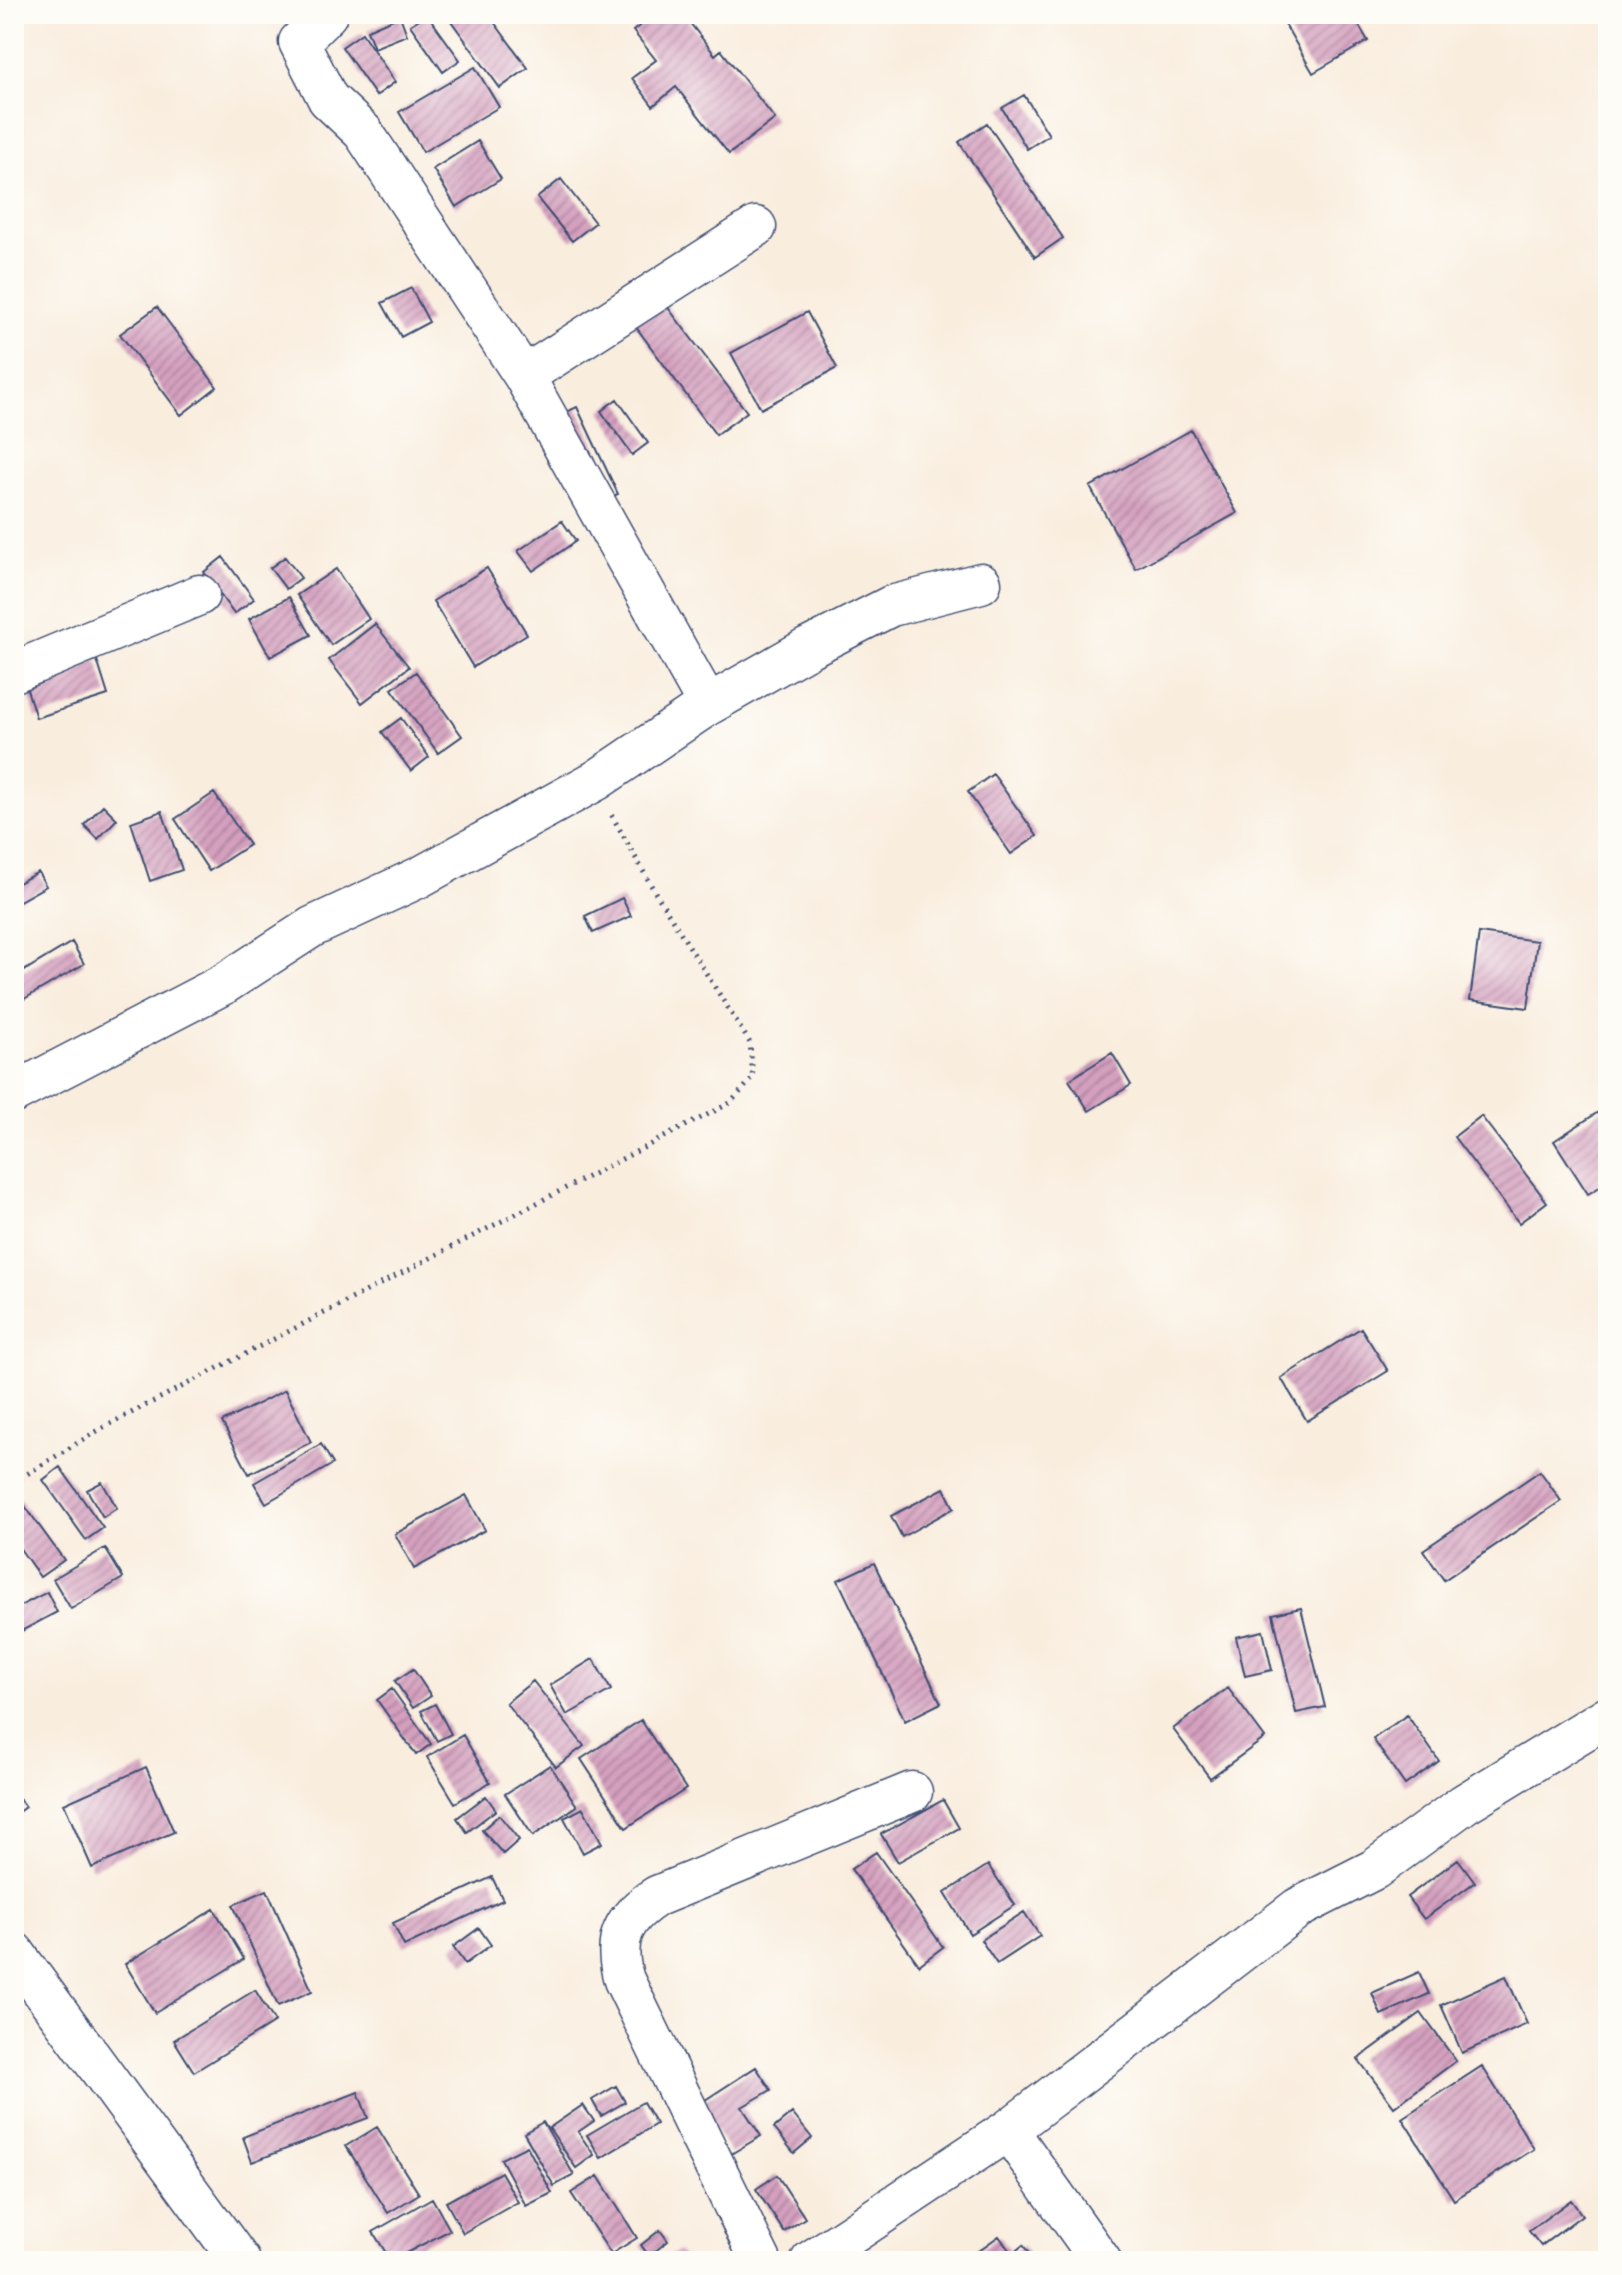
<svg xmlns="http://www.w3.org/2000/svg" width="1622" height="2275" font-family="'IM FELL French Canon',serif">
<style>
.building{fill:url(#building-hatch)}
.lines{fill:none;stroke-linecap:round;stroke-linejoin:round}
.street-casing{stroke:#3c4c71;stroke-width:43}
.path{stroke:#3c4c71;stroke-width:5;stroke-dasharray:2 6;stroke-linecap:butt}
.street{stroke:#fff;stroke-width:40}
</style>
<defs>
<pattern id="building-hatch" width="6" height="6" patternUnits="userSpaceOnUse" patternTransform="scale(2)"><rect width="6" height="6" fill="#d5a0bf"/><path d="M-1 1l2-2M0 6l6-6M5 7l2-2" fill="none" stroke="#ac839e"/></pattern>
</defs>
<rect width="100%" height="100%" fill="#fdfcf7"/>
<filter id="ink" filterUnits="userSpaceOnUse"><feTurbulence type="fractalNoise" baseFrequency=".0125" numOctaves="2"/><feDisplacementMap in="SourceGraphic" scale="16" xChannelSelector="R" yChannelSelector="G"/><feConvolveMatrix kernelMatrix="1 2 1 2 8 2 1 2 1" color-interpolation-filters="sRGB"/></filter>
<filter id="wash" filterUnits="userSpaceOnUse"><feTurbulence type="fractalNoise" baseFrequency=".006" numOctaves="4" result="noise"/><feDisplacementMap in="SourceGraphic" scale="32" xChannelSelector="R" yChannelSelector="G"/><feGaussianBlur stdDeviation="1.8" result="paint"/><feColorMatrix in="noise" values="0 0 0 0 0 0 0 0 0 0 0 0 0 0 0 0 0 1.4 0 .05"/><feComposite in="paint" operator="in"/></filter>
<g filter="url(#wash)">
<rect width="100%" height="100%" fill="#f9edde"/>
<g id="blocks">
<path class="building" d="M427,14l33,46 -17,12 -33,-47z
M446,14h58l-10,8 34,46 -28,20z
M655,14h28l32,41 6,-5 54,69 -46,35 -53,-67 -23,19 -21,-28 24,-18 -23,-29z
M1279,14h73l16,27 -55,32z
M400,16l7,19 -33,13 -7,-18z
M362,33l33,49 -19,14 -34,-49z
M475,67l24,40 -76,45 -24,-40z
M1024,95l25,40 -22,14 -25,-41z
M987,123l76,115 -28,19 -76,-115z
M478,141l23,38 -45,28 -23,-38z
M561,179l34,44 -23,18 -35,-43z
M411,288l18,34 -28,15 -19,-34z
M663,301l84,111 -31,23 -83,-112z
M157,307l60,80 -36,28 -61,-81z
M807,312l30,56 -76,41 -30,-56z
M617,399l31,44 -16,12 -31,-44z
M577,407l41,87 -16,7 -42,-86z
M1191,430l46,83 -101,56 -46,-82z
M562,521l14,20 -43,30 -15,-20z
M223,557l31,42 -20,15 -30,-42z
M285,557l16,21 -15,11 -16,-21z
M487,568l40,66 -54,33 -40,-66z
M336,569l33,50 -38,26 -34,-50z
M289,597l22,38 -41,22 -21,-38z
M375,624l34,43 -47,36 -33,-43z
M97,660l11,35 -72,23 -11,-35z
M416,672l46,64 -24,17 -46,-64z
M401,718l28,39 -18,14 -29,-39z
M993,774l44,62 -26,18 -43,-62z
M214,793l35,52 -40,26 -34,-52z
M103,805l14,14 -19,20 -14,-14z
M162,811l20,59 -32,11 -19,-59z
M38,872l8,14 -32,18v-19z
M622,898l9,18 -38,17 -8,-17z
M1479,933l58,8 -9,67 -58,-8z
M72,942l12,22 -60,35 -10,-22z
M1112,1053l19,32 -42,26 -20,-31z
M1603,1109l5,8v65l-20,12 -34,-53z
M1481,1116l66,86 -28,21 -65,-86z
M1361,1328l27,43 -81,50 -26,-43z
M285,1390l26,52 -62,32 -27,-52z
M321,1444l12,20 -67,39 -12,-20z
M60,1467l43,61 -17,12 -43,-60z
M1540,1471l21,30 -117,79 -21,-30z
M102,1482l15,26 -14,9 -16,-27z
M944,1488l10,20 -52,29 -11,-21z
M17,1495l47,65 -24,17 -26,-37v-43z
M466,1495l19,35 -71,39 -19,-35z
M105,1548l18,30 -52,31 -18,-30z
M874,1563l67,140 -36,18 -67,-141z
M47,1592l10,20 -43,23v-26z
M1301,1608l24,99 -29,6 -23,-99z
M1263,1631l9,39 -27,6 -9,-39z
M593,1659l18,31 -44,25 -17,-30z
M413,1669l18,27 -18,12 -18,-27z
M533,1681l51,65 -28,21 -50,-64z
M1228,1688l37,50 -55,40 -37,-49z
M392,1689l39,55 -15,11 -39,-55z
M435,1704l16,30 -14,7 -16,-30z
M1407,1715l32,46 -34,24 -32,-46z
M641,1720l45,69 -60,39 -45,-69z
M463,1735l27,47 -35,21 -28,-46z
M550,1765l27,41 -44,30 -28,-42z
M146,1767l28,65 -82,36 -28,-64z
M14,1792l11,15 -11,8z
M486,1796l10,14 -29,22 -10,-14z
M943,1800l16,28 -61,34 -17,-28z
M583,1808l19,35 -19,10 -19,-35z
M499,1815l20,25 -16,14 -21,-24z
M876,1852l67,95 -24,18 -68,-96z
M1458,1859l17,23 -51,37 -17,-22z
M988,1865l27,40 -45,29 -25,-41z
M492,1877l11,23 -99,46 -11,-23z
M267,1890l45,101 -34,15 -45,-101z
M214,1909l30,50 -89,54 -30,-49z
M1024,1912l16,24 -43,28 -16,-24z
M479,1928l12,17 -26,19 -12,-17z
M1419,1972l10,22 -48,21 -9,-22z
M1506,1976l21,48 -65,29 -21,-48z
M255,1990l20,32 -81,50 -20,-32z
M1421,2013l35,48 -62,46 -36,-48z
M1482,2066l52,83 -80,51 -52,-82z
M756,2067l15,23 -29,17 19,29 -30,18 -32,-50z
M616,2086l9,16 -24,14 -9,-16z
M358,2092l10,26 -116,44 -9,-25z
M643,2102l13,22 -55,34 -14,-23z
M583,2105l11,16 -16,11 16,23 -18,13 -27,-40z
M792,2113l20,25 -18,15 -20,-25z
M543,2122l31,53 -20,11 -30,-53z
M377,2127l42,67 -31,19 -42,-67z
M527,2146l25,47 -26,13 -25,-47z
M501,2172l17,30 -55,31 -17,-31z
M777,2175l28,43 -21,14 -28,-43z
M598,2176l39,62 -26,16 -40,-61z
M432,2198l18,32 -59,31 -18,-29z
M1571,2200l11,15 -41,31 -12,-15z
M660,2230l8,11 -19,15 -8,-11z
M999,2236l13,18 11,-9 11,16h-70z
M679,2251l7,10h-23z"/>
</g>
</g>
<g filter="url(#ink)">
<use href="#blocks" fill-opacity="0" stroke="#3c4c71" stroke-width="2"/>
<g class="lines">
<defs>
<path id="street" d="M327,14l-28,28 29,57 35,33 161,244
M14,672l185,-77
M708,705l-184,-329 232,-149
M14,1093l210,-109 88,-57 108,-50 177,-97 111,-75 100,-57 83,-42 90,-23
M14,1952l226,309
M1008,2130l93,131
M761,2261l-137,-281c-12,-40 -1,-63 33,-84l255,-104
M811,2261l197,-131 290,-222 77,-39 89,-65 144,-88"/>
</defs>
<use href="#street" class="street-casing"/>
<path class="path" d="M14,1482l88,-54 628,-325 23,-25 -3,-35 -95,-151 -44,-78"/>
<use href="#street" class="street"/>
</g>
</g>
<rect width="1622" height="2275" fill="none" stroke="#fdfcf7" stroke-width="48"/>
</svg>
